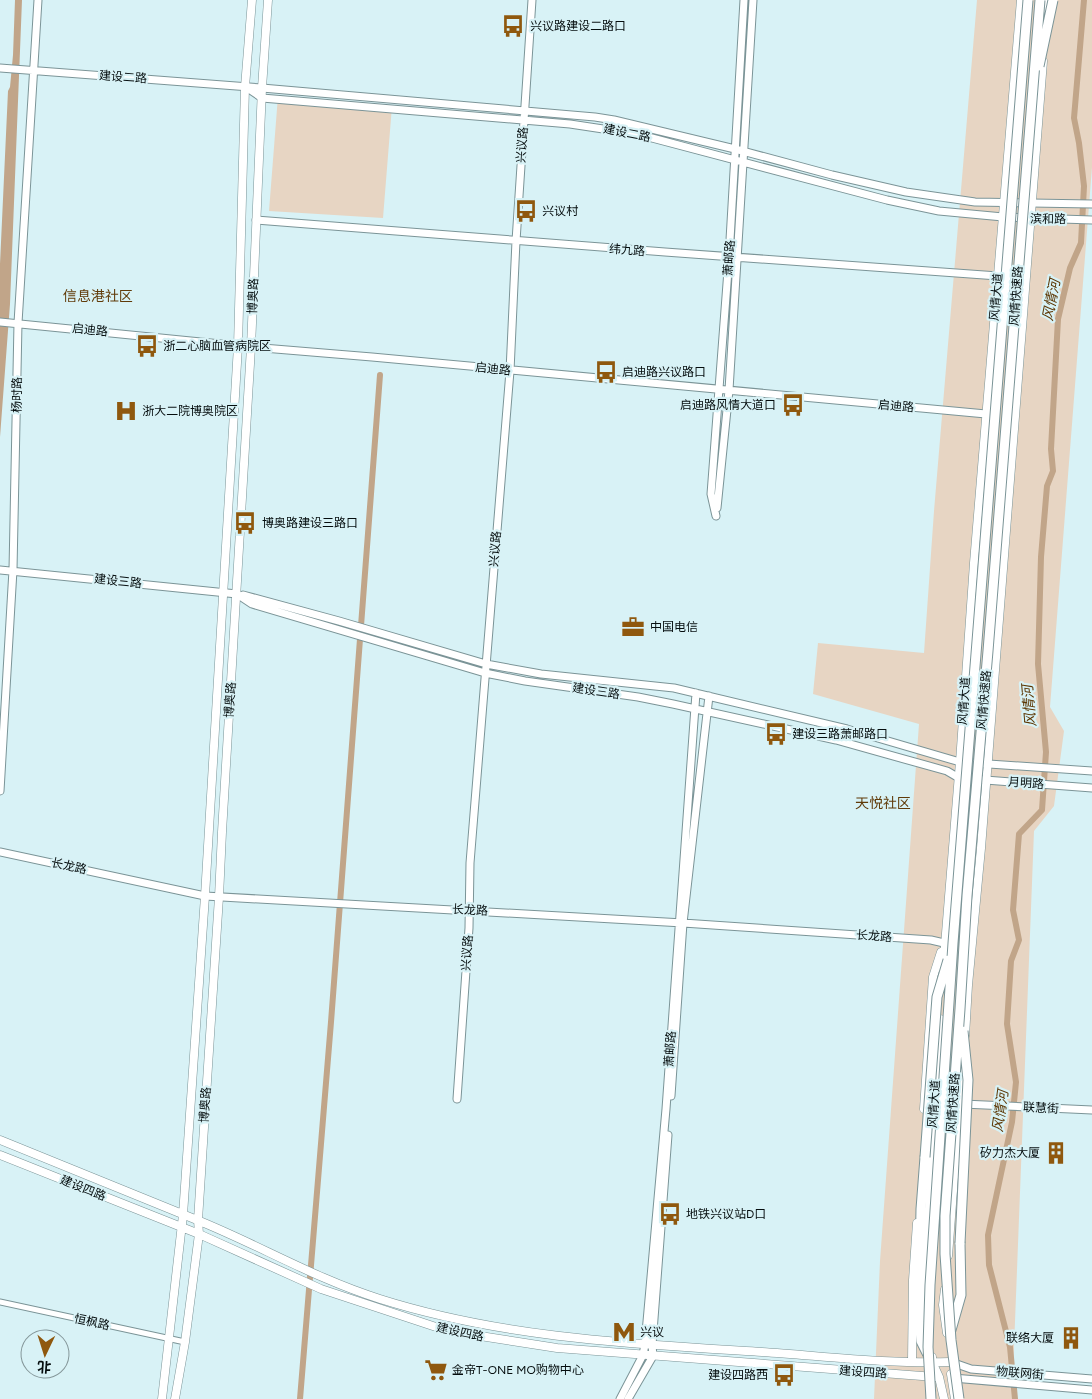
<svg xmlns="http://www.w3.org/2000/svg" width="1092" height="1399" font-family="Figtree,'Noto Sans SC',sans-serif">
<style>
.green{fill:#e7d5c3}
.water{fill:#c1a589}
.lines{fill:none;stroke-linecap:round;stroke-linejoin:round}
.canal{stroke:#c1a589;stroke-width:6}
.street-casing{stroke:#7b9497;stroke-width:7}
.secondary-casing{stroke:#7b9497;stroke-width:9}
.primary-casing{stroke:#7b9497;stroke-width:9}
.highway-casing{stroke:#7b9497;stroke-width:11}
.street{stroke:#fff;stroke-width:5}
.secondary{stroke:#fff;stroke-width:7}
.primary{stroke:#fff;stroke-width:8}
.highway{stroke:#fff;stroke-width:9}
.highway-bridge-casing{stroke:#7b9497;stroke-width:11;stroke-linecap:butt}
.highway-bridge{stroke:#fff;stroke-width:9}
.labels{text-anchor:middle;stroke-width:4.5;stroke-linejoin:round;paint-order:stroke}
.poi-label{font-size:12px;fill:#050d0e;stroke:#d8f2f6;text-anchor:start}
.street-label{font-size:12px;fill:#050d0e;stroke:#d8f2f6}
.neighbourhood-label{font-size:14px;fill:#603a08;stroke:#d8f2f6}
.water-label{font-size:14px;font-style:italic;fill:#5c3603;stroke:#d8f2f6}
</style>
<rect width="100%" height="100%" fill="#d8f2f6"/>
<path class="green" d="M977,0h115v167l-42,540 14,24 -10,75 -20,25 -22,568h-138l6,-138 39,-537 -106,-30 5,-51 106,10 10,-142z
M278,96l114,10 -9,112 -114,-7z"/>
<path class="water" d="M15,0h7l-12,304 -10,133v-173l8,-173 2,-4 3,-32z"/>
<g class="lines">
<path class="canal" d="M300,1399l31,-377 49,-647
M1015,1399l-5,-52 -21,-82 -1,-30 24,-113 4,-40 -9,-58 4,-63 8,-21 -6,-30 6,-76 23,-24 4,-58 -8,-88 3,-107 6,-71 6,-15 -2,-22 7,-130 12,-51 11,-25 3,-57 -5,-43 -5,-25 10,-118"/>
<defs>
<path id="street" d="M0,1302l185,40"/>
<path id="secondary" d="M0,68l262,20 333,29 19,3 121,29 97,26 74,17 69,10 117,2
M246,87l16,11 308,26 53,8 29,6 235,62 52,11 64,6 89,3
M256,220l409,32 333,24
M0,322l251,25 121,10 614,57
M717,508l12,-118 24,-390
M716,516l-5,-22 18,-237 15,-257
M0,570l237,24 15,10 233,69 40,8 113,16 35,7 163,36 111,31 12,7 133,10
M243,595l96,26 147,43 55,10 133,14 173,41 113,33 132,9
M0,791l13,-221 5,-247 20,-323
M0,852l205,44 478,27 248,17 13,3
M671,1096l12,-173 26,-227
M457,1099l12,-171 1,-65 40,-492 6,-130 16,-241
M963,1104l129,6
M951,1362l20,7 121,10
M953,1378l139,12
M620,1399l23,-44 2,-11 21,-235 30,-416
M628,1399l25,-43 -1,-11 16,-210"/>
<path id="primary" d="M1046,19l1,-19
M943,970l17,-208 14,-199 47,-563
M965,1036l3,-51 13,-137 62,-787
M924,1109l9,-132 8,-25
M0,1140c66,27 132,54 197,80 62,25 119,59 183,79 123,39 254,45 382,53 61,4 127,12 188,10
M0,1155l199,79 122,55 127,42 109,17 378,29
M948,1256l15,-196
M945,1289l-2,16 4,28
M925,1317v-39l15,-259
M932,1357v5l7,15 5,22
M912,1361l1,-81 4,-57
M951,1374l4,25
M162,1399l21,-184 22,-319 33,-550 7,-259 7,-87
M175,1399l10,-57 14,-108 -1,-14 21,-323 3,-65 29,-485 11,-259 6,-88"/>
<path id="highway" d="M925,1157l-4,52 -2,107 2,25 8,16
M951,1330l10,-35 -1,-52"/>
</defs>
<use href="#street" class="street-casing"/>
<use href="#secondary" class="secondary-casing"/>
<use href="#primary" class="primary-casing"/>
<use href="#highway" class="highway-casing"/>
<use href="#street" class="street"/>
<use href="#secondary" class="secondary"/>
<use href="#primary" class="primary"/>
<use href="#highway" class="highway"/>
<defs>
<path id="highway-bridge" d="M1039,66l14,-66
M925,1157l12,-160 11,-37
M960,1243l8,-163 -5,-49
M931,1399l-3,-52 2,-62 23,-342 75,-943
M959,1399l-8,-59 -6,-86v-38l15,-207 7,-113 21,-245 52,-651"/>
</defs>
<use href="#highway-bridge" class="highway-bridge-casing"/>
<use href="#highway-bridge" class="highway-bridge"/>
</g>
<defs>
<symbol id="bus-bare" viewBox="-9 -9 18 18"><path d="M-5-6H5V4H4V6H2V4H-2V6H-4V4H-5ZM-3.5-4V0h7V-4ZM-3.5 1.2v1.5H-2V1.2ZM2 1.2v1.5H3.5V1.2Z" fill="#8f580e" stroke="#d8f2f6" stroke-width="2.5" paint-order="stroke"/></symbol>
<symbol id="hospital-bare" viewBox="-9 -9 18 18"><path d="M-5-5h3v3.5h4V-5h3V5h-3V1.5h-4V5h-3Z" fill="#8f580e" stroke="#d8f2f6" stroke-width="2.5" paint-order="stroke"/></symbol>
<symbol id="office-bare" viewBox="-9 -9 18 18"><path d="M-6-3h4V-5.5h4V-3h4V5H-6ZM-1-4.5V-3h2v-1.5ZM-6 0V1H6V0Z" fill="#8f580e" stroke="#d8f2f6" stroke-width="2.5" paint-order="stroke"/></symbol>
<symbol id="building-bare" viewBox="-9 -9 18 18"><path d="M-4-6H4V6H1V3H-1V6H-4ZM-2.5-4.3h1.7v1.8h-1.7ZM.8-4.3h1.7v1.8H.8ZM-2.5-1h1.7V.8h-1.7ZM.8-1h1.7V.8H.8Z" fill="#8f580e" stroke="#d8f2f6" stroke-width="2.5" paint-order="stroke"/></symbol>
<symbol id="metro-bare" viewBox="-9 -9 18 18"><path d="M-5.5 5V-5H-3L0 0L3-5H5.5V5H3V-.5L0 4L-3-.5V5Z" fill="#8f580e" stroke="#d8f2f6" stroke-width="2.5" paint-order="stroke"/></symbol>
<symbol id="supermarket-bare" viewBox="-9 -9 18 18"><path d="M-6-5.5h2.5l.6 2H6L4.5 2H-2.5L-4.4-4H-6ZM-1.5 3.2a1.3 1.3 0 1 0 .1 0ZM3 3.2a1.3 1.3 0 1 0 .1 0Z" fill="#8f580e" stroke="#d8f2f6" stroke-width="2.5" paint-order="stroke"/></symbol>
</defs>
<g fill-rule="evenodd">
<use href="#bus-bare" x="497" y="10" width="32" height="32"/>
<use href="#bus-bare" x="510" y="195" width="32" height="32"/>
<use href="#bus-bare" x="131" y="330" width="32" height="32"/>
<use href="#bus-bare" x="590" y="356" width="32" height="32"/>
<use href="#bus-bare" x="777" y="389" width="32" height="32"/>
<use href="#hospital-bare" x="110" y="395" width="32" height="32"/>
<use href="#bus-bare" x="229" y="507" width="32" height="32"/>
<use href="#office-bare" x="617" y="611" width="32" height="32"/>
<use href="#bus-bare" x="760" y="718" width="32" height="32"/>
<use href="#building-bare" x="1040" y="1137" width="32" height="32"/>
<use href="#bus-bare" x="654" y="1198" width="32" height="32"/>
<use href="#metro-bare" x="608" y="1316" width="32" height="32"/>
<use href="#building-bare" x="1055" y="1322" width="32" height="32"/>
<use href="#supermarket-bare" x="420" y="1354" width="32" height="32"/>
<use href="#bus-bare" x="768" y="1359" width="32" height="32"/>
</g>
<g class="labels">
<g class="poi-label">
<text x="530" y="30">兴议路建设二路口</text>
<text x="542" y="215">兴议村</text>
<text x="163" y="350">浙二心脑血管病院区</text>
<text x="622" y="376">启迪路兴议路口</text>
<text x="776" y="409" text-anchor="end">启迪路风情大道口</text>
<text x="142" y="415">浙大二院博奥院区</text>
<text x="262" y="527">博奥路建设三路口</text>
<text x="650" y="631">中国电信</text>
<text x="792" y="738">建设三路萧邮路口</text>
<text x="1040" y="1157" text-anchor="end">矽力杰大厦</text>
<text x="686" y="1218">地铁兴议站D口</text>
<text x="640" y="1336">兴议</text>
<text x="1054" y="1342" text-anchor="end">联络大厦</text>
<text x="452" y="1374">金帝T-ONE MO购物中心</text>
<text x="768" y="1379" text-anchor="end">建设四路西</text>
</g>
<g class="street-label">
<text transform="translate(123 77) rotate(4)" y="4">建设二路</text>
<text transform="translate(627 133) rotate(11)" y="4">建设二路</text>
<text transform="translate(522 145) rotate(-86)" y="4">兴议路</text>
<text transform="translate(1048 219) rotate(1)" y="4">滨和路</text>
<text transform="translate(627 250) rotate(4)" y="4">纬九路</text>
<text transform="translate(729 258) rotate(-86)" y="4">萧邮路</text>
<text transform="translate(253 296) rotate(-88)" y="4">博奥路</text>
<text transform="translate(1016 296) rotate(-86)" y="4">风情快速路</text>
<text transform="translate(996 297) rotate(-85)" y="4">风情大道</text>
<text transform="translate(90 330) rotate(6)" y="4">启迪路</text>
<text transform="translate(493 369) rotate(6)" y="4">启迪路</text>
<text transform="translate(17 395) rotate(-89)" y="4">杨时路</text>
<text transform="translate(896 406) rotate(5)" y="4">启迪路</text>
<text transform="translate(495 549) rotate(-85)" y="4">兴议路</text>
<text transform="translate(118 581) rotate(6)" y="4">建设三路</text>
<text transform="translate(596 691) rotate(8)" y="4">建设三路</text>
<text transform="translate(230 700) rotate(-86)" y="4">博奥路</text>
<text transform="translate(984 700) rotate(-85)" y="4">风情快速路</text>
<text transform="translate(964 701) rotate(-86)" y="4">风情大道</text>
<text transform="translate(1026 783) rotate(4)" y="4">月明路</text>
<text transform="translate(69 866) rotate(12)" y="4">长龙路</text>
<text transform="translate(470 910) rotate(3)" y="4">长龙路</text>
<text transform="translate(874 936) rotate(4)" y="4">长龙路</text>
<text transform="translate(467 953) rotate(-86)" y="4">兴议路</text>
<text transform="translate(670 1049) rotate(-86)" y="4">萧邮路</text>
<text transform="translate(953 1103) rotate(-86)" y="4">风情快速路</text>
<text transform="translate(934 1104) rotate(-86)" y="4">风情大道</text>
<text transform="translate(205 1105) rotate(-86)" y="4">博奥路</text>
<text transform="translate(1041 1108) rotate(3)" y="4">联慧街</text>
<text transform="translate(83 1188) rotate(22)" y="4">建设四路</text>
<text transform="translate(92 1322) rotate(12)" y="4">恒枫路</text>
<text transform="translate(460 1332) rotate(12)" y="4">建设四路</text>
<text transform="translate(863 1372) rotate(4)" y="4">建设四路</text>
<text transform="translate(1020 1373) rotate(5)" y="4">物联网街</text>
</g>
<g class="neighbourhood-label">
<text x="98" y="301">信息港社区</text>
<text x="883" y="808">天悦社区</text>
</g>
<g class="water-label">
<text transform="translate(1051 300) rotate(-79)" y="5">风情河</text>
<text transform="translate(1029 706) rotate(-95)" y="5">风情河</text>
<text transform="translate(1000 1111) rotate(-82)" y="5">风情河</text>
</g>
</g>
<g transform="translate(45 1354) rotate(184)"><circle r="24" fill="#d8f2f6" stroke="#849699"/>
<path d="M0-4L9 19L0 12L-9 19Z" fill="#8f580e"/>
<text y="-8" font-size="14" font-weight="bold" text-anchor="middle" fill="#050d0e">北</text>
</g>
</svg>
